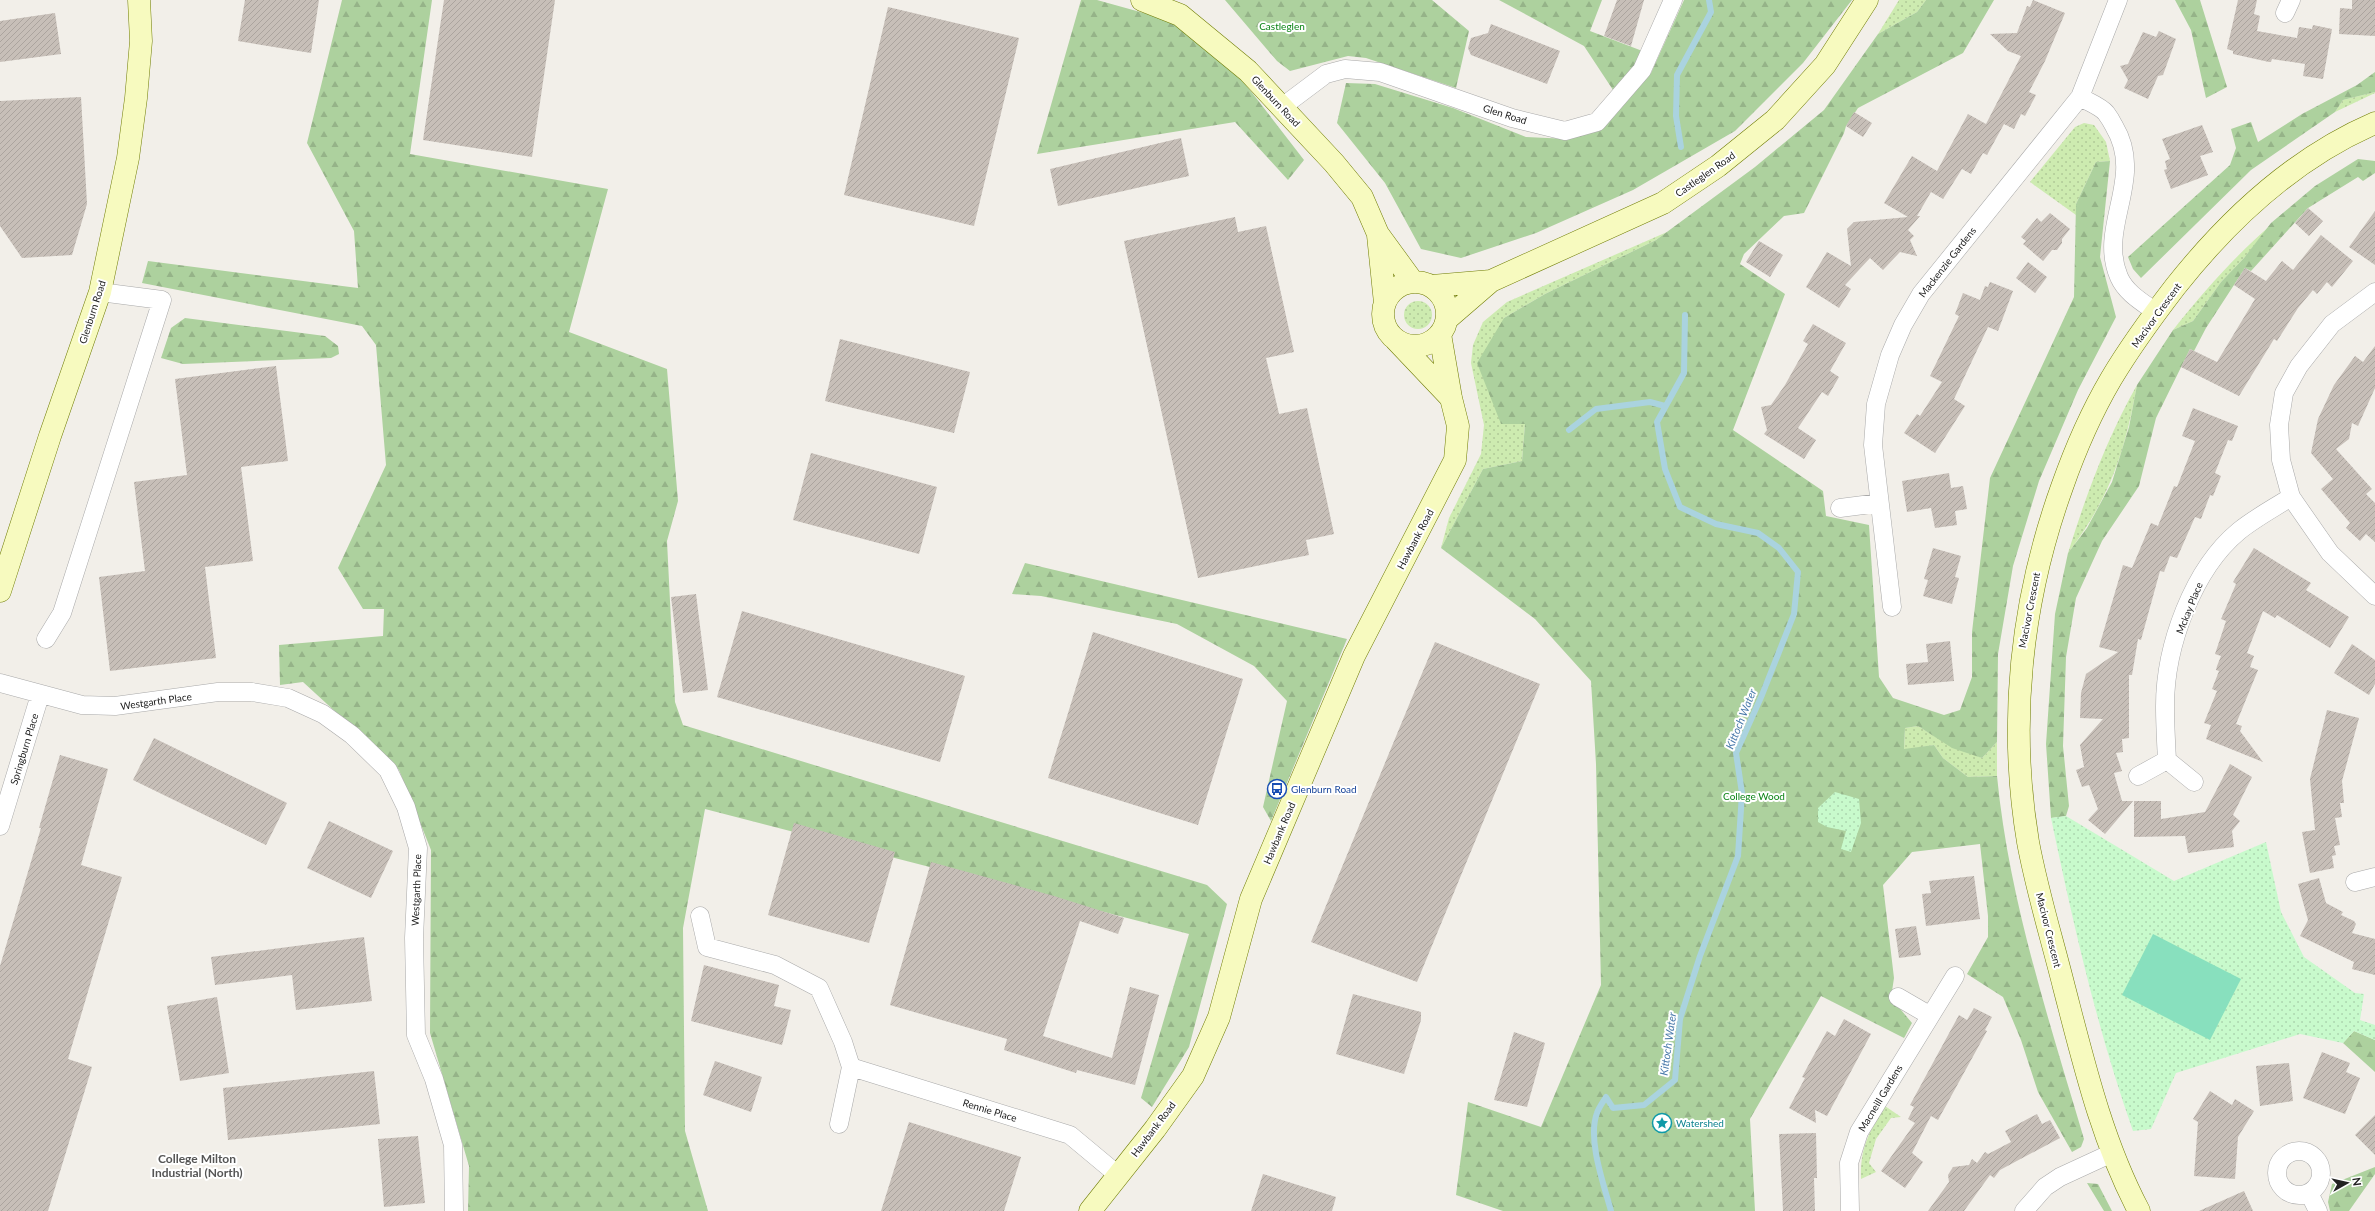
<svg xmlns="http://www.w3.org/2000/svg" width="2375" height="1211" font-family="Lato,sans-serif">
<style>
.grass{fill:url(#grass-dots)}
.forest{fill:url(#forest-firs)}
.park{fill:url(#park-dots)}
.pitch{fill:#88e0be}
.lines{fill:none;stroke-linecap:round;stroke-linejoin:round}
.stream{stroke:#aad3df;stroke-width:6}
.building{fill:url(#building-hatch)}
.street-casing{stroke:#a9a9a9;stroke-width:19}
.secondary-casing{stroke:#707d05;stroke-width:23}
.street{stroke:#fff;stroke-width:18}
.secondary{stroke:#f7fabf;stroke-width:22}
.labels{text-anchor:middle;stroke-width:4;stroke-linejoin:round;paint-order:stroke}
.park-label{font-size:10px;fill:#0c8416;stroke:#fff}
.street-label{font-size:10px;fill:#222;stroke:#fff}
.transit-label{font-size:10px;fill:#164399;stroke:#fff;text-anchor:start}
.culture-label{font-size:10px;fill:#0d838f;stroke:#fff;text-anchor:start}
.water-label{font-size:11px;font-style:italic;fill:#4a7aab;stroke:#fff}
.quarter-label{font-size:12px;font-weight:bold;fill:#555;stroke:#fff}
</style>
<defs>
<pattern id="grass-dots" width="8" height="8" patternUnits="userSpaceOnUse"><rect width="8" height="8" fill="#cdebb0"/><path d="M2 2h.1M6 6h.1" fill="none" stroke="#b0c997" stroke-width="1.8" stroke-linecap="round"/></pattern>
<pattern id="forest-firs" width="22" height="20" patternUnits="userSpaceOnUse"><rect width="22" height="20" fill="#add19e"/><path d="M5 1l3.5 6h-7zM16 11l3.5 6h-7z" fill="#95b388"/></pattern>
<pattern id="park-dots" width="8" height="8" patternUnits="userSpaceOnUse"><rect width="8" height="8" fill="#c8facc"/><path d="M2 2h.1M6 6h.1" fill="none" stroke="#acd6af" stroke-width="1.8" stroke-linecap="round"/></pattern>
<pattern id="building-hatch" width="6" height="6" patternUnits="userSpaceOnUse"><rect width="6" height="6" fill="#c7bfb8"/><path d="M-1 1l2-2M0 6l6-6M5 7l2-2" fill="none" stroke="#aba49e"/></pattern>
</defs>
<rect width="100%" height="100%" fill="#f2efe9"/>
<path class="grass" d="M1899,0h27l-9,12 -39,22z
M2375,92v1l-40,19 8,-12z
M2084,123l10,2 12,17 4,19 -14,1 -20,42v11l-46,-33 45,-55z
M2271,225l-27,33 -23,24 -28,39 -20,9c30,-38 61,-73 98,-105z
M1667,232l-11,8 -111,54 -41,24 21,106 -3,37 -39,8 -42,79 8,-30 32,-64 3,-29 -13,-62 2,-18 10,-23 24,-20z
M1404 315a14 14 0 1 1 28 0a14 14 0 1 1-28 0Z
M2137,385c-12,67 -27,113 -69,168 18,-58 39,-115 69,-168z
M1918,726l16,10 48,22 15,-16v34l-29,1 -25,-19 -9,-13 -30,5 1,-22z
M1885,1106l16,11 -10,1 -15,21 -7,24 7,9 -15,7c-1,-31 8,-47 24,-73z"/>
<path class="forest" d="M342,0h90l-22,154 198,35 -39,143 98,37 11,132 -11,40 8,161 8,23 524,160 20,19 -38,143 -37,60 -11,-9 48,-164 -484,-125 -22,119 2,203 23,80h-240l1,-45 -39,-133 1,-183 -32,-80 -96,-88 -23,3 -1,-40 104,-9 1,-27h-21l-25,-41 48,-103 -10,-120 -14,-19 -220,-43 6,-22 210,27 -4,-57 -47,-88z
M1081,0h16l72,20 67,52 68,88 -16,20 -53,-58 -198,32z
M1225,0h207l37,31 -13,57 -90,-30 -18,-2 -58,15 -13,-10z
M1499,0h103l-12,31 55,21 -30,41 -31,-47z
M1684,0h168l-49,63 -68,68 -102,59 -97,43 -75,25 -40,-9 -36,-66 -48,-60 9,-40 29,1 78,24 73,29 43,2 34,-11 48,-55z
M1926,0h68l-31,53 -105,55 -12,18 -2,7 -40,80 -20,3 -40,38 -4,10 45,30 -52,136 90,61 3,25 43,9 10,152 14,21 51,17 16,-5 12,-33v-45l18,-154 84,-181 2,-93 20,-42 14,-1 -10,96 16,60 -38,73 -39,91 -26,85 -15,88 -1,88 -15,16 -30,-10 -34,-22 -13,2 -1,21 30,-4 9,13 25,19 29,-1c12,124 52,244 87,363l-3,8 -9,5 -34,-60 -17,-52 -18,-43 -36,-23 21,-37v-21l-8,-72 -68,8 -29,33 11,93 -3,20 21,25 -8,15 -83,-42 -71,123 5,92h-252l-47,-16 12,-93 73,25 60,-142 -5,-221 -5,-83 -56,-62 -94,-71 42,-79 39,-8 3,-37h-24l-24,-61 27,-45 41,-24 111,-54 99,-73 69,-57 54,-76 39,-22z
M2175,0h25l27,87 -21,11 -15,-68z
M2375,72v20l-32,8 -8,12 -84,58 -110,108 -8,-9 -5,-12 102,-92 6,-17 -5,-19 20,-7 7,20 44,-28 55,-29z
M2358,159l17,2v12l-12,8 -5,-4 -50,31 -57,63 -6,-3 -39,60 -12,23 -4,-2 -34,69 -17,68 -37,55 -26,57 -10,59 -3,89 6,60 -3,10 -15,2 -5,-74 9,-130 13,-61 19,-25 25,-46 17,-55 8,-42 36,-55 20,-9 28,-39 23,-24 27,-35 44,-37z
M185,318l140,18 13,10 1,8 -8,4 -148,6 -22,-6 10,-30z
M1025,563l322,76 -76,182 -8,-14 24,-106 -33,-35 -77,-42 -136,-28 -29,-2z
M2354,1031l21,9v32l-32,-29z
M2375,1167v7l-26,37h-19l-2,-9 4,-18z
M2087,1183l11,1 14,27h-8z"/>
<path class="park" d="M1835,792l24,7 2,24 -10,29 -10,-3 5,-18 -19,-4 -9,-5v-14z
M2066,816l108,65 92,-39 15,70 23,45 51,36 9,1 -4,26 15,5v15l-21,-9 -11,12 -43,-9 -124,39 -25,56 -18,2c-36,-102 -60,-208 -82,-313z"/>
<path class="pitch" d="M2153,934l88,45 -31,61 -88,-45z"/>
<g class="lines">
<path class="stream" d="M1681,147l-5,-31 1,-41 34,-63 -2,-12
M1569,430l27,-21 54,-7 15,4
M1611,1211c-7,-26 -24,-72 -14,-98 2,-6 6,-11 9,-16l7,11 31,-3 31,-25 5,-61 20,-63 38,-100 4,-63 -6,-40 26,-58 32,-81 4,-42 -19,-24 -21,-15 -42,-9 -36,-17 -15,-38 -8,-47 27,-49 1,-58"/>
</g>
<path class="building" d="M245,0h74l-8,53 -73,-12z
M444,0h111l-23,157 -109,-17z
M1617,0h27l-13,46 -27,-10z
M2033,0l32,13 -20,48 -16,31 7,3 -11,21 -4,-2 -7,15 -10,-5 -17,31 -4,-2 -12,21 -9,-5 -19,30 -12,-7 -14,24h3l-12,14 6,6 -4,4 7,16 -17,-4 -17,18 -13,-12 -25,27 6,4 -12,19 -33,-21 21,-35 24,14 -4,-37 7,-7 54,-5 -24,-14 28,-47 25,15 31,-57 18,10 35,-68 -13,-5 -18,-17 27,-1 10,-27 3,1z
M2238,0h19l-3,14 6,2 -3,15 40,7 2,-11 13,2 1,-4 19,4 -9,50 -20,-3 2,-12 -33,-5 -1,3h-2l-36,-8v-3l-6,-2z
M2352,0h23v36l-36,-2 1,-26 12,1z
M888,7l131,31 -45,188 -130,-31z
M55,13l6,41 -61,8v-41z
M1491,24l69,27 -13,33 -76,-29 -3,-7 3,-10 17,-5z
M2159,31l17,8 -13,36 -5,1 -10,23 -24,-11 4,-8 -8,-14 8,-2 15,-32 13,5z
M81,97l6,107 -15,51 -50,3 -22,-32v-125z
M1854,112l18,11 -9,14 -17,-11z
M2202,125l11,27 -13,4 8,19 -37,14 -7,-19 3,-1 -2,-8 5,-2 -8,-20z
M1181,138l8,38 -131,30 -8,-37z
M2308,208l15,13 -14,15 -14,-13z
M2375,211v54l-26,-18z
M2050,213l20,16 -8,10v4l-5,7h-5l-9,11 -20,-17 3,-3 -5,-4 16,-19 4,4z
M1235,217l3,15 28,-6 28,126 -28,6 13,56 28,-6 27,126 -28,6 3,15 -111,23 -74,-337z
M2321,235l32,26 -21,26 -5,-5 -10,12 -4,-4 -15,18 -21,33 -3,-2 -35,57 -58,-29 9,-18 27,13 38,-63 -21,-14 11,-17 21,13 16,-20 11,9z
M1759,241l24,14 -13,22 -24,-15z
M2028,262l19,15 -12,16 -19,-15z
M1990,282l23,9 -15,40 -10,-4 -34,72 11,7 -30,47 -31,-20 13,-19 3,2 22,-34 -12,-6 29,-60 -4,-2 8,-21 17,7 5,-14 3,1z
M1813,324l33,19 -16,28 9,6 -11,19 -6,-4 -24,36 18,12 -12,19 -40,-25 3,-4 -6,-23 10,-2 14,-20 23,-41 -5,-3z
M840,339l130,33 -16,61 -129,-32z
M2375,346v42l-17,38 -6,-3 -3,16 -13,10 36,40 -6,5 9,9v39l-9,-8 -6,7 -14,-13 4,-5 -29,-34 12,-10 -22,-26 7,-34 16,-34 21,-29 8,6z
M276,366l12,95 -47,6 12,94 -48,6 11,91 -106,13 -11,-94 46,-6 -11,-89 53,-7 -12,-96z
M2193,408l45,18 -6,15 -4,-1 -13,33 6,3 -8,20 -3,-1 -9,24 -6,-2 -18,41 -7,-2 -6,16 -4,-1 -19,69 -3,-1 -6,36h-3v63l-7,1 1,13 -7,1 6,18 -8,2 8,28h11l-28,33 -17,-14 10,-11 -9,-24 -7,2 -6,-17 8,-3 -4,-22 23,-26 -23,-1 1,-25 5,-19 32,-22 -19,-5 24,-82 9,3 19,-45 7,3 16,-40 3,1 18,-46 -13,-5z
M811,453l126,34 -18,67 -126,-34z
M1949,473l2,15 12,-2 4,23 -12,2 2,14 -22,3 -4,-20 -24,4 -5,-31z
M1933,548l28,8 -6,21 4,1 -7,26 -29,-8 5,-16 -4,-1z
M2254,548l57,35 -5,7 43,27 -19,31 -53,-33 -2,3 -12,-7 -16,42 7,3 -4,11 8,3 -22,54 6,2 -2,5 23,31 -57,-23 5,-14 -7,-2 13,-32 -5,-2 7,-18 -3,-1 1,-4 4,-10 -6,-2 11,-33 -5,-2 15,-35 -3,-2z
M696,594l12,96 -25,3 -12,-96z
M742,611l223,65 -25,86 -223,-65z
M1093,632l150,47 -45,146 -150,-47z
M1950,641l4,40 -46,4 -2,-21 22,-2 -2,-18z
M1435,642l105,42 -123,298 -106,-40z
M2352,644l23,16v24l-6,11 -35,-22z
M2327,710l32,8 -17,63 2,22h-4l2,14 -7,1 5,27 -6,1 2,9 -4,1 2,12 -24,5 -8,-41 13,-2 -5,-51z
M154,738l133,65 -21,42 -133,-65z
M60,755l48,14 -27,96 41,12 -54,182 24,8 -44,144h-48v-245l41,-138h-2z
M2230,764l22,13 -19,38 7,6 -8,10 2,16 -46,6 -3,-17 -51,1v-36h27v18l44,-7z
M329,821l64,30 -22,47 -64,-30z
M794,823l101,29 -26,91 -101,-28z
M931,862l123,34 70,22 -6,16 -38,-13 -37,115 69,22 18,-71 29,8 -24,90 -58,-15 -1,3 -72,-23 3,-11 -117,-34z
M1974,876l6,43 -54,7 -4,-32 9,-1 -2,-12z
M2319,878l7,25 17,9 -2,3 13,6 2,3 -4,9 23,6v36l-23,-6 2,-7 -54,-26 8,-16 -10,-36z
M1916,926l5,29 -22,3 -4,-29z
M364,937l8,64 -76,9 -4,-35 -77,10 -4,-28z
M704,965l75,20 -5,21 17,4 -9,35 -91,-24z
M1353,994l68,18v8l-17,54 -68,-20z
M217,997l12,76 -49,8 -13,-75z
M1974,1008l18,9 -7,13 2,1 -49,89 -7,-4 -19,37 11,9 -18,26 -24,-17 34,-48 -7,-4 6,-12 -4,-2 49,-90 8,5z
M1844,1019l27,15 -44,82 -12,-6 1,13 -27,-15 16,-30 -3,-1 25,-46 8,5z
M1514,1032l31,11 -18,64 -33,-7z
M2322,1052l28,11 -4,9 14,6 -15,36 -42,-16z
M715,1061l47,16 -11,35 -48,-17z
M2289,1063l4,38 -33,5 -4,-40z
M374,1071l6,53 -152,16 -5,-52z
M2210,1091l22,14 3,-6 19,12 -16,26 -3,42 -41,-3 4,-54 -5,-3z
M2037,1114l5,10 8,-4 10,18 -60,32 -6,8 -4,-3 -26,36h-36l21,-29 -1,-7 5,-8 16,-2 3,-6 5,4 8,-11 3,2 23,-12 -6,-11z
M2375,1115v40l-20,-20z
M909,1122l112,35 -17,54h-123z
M1816,1133l1,45h-3l1,33h-32l-4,-77z
M418,1136l7,67 -41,4 -6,-68z
M1263,1174l73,23 -4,14h-81z
M2244,1191l9,20h-54z"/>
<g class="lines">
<defs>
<path id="street" d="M2285,13l6,-13
M2080,97c8,5 20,9 26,16 3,4 6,9 8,13 32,53 -17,100 5,151 7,16 23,25 37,35
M1282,107l44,-33 19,-5 35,3 132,46 53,13 32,-9 45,-52 31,-70
M2375,292l-43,32 -33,42 -15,27 -5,32 2,35 10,37 39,56 45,43
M1840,508l39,-5
M1892,607l-19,-162 3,-41 14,-49 13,-30 18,-31 159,-197 38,-97
M46,639l16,-26 100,-313 -62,-8
M0,683l82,22 33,1 103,-14h34l36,6 35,16 29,21 36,35 18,37 12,41 -4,90 2,97 18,44 19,66 1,66
M2167,760c-1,-18 -2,-36 -2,-54 0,-60 28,-137 74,-175 16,-13 35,-23 52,-34
M2167,760l27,22
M2138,776l29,-16
M0,826l40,-131
M2355,882l20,-5
M700,916l7,31 68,18 44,23 24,54 8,25 219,68 48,40
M1898,997l31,18
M839,1124l12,-57
M2277 1173a22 22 0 1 1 44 0a22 22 0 1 1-44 0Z
M2309,1193l9,18
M1850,1211l-1,-48 10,-31 96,-156
M2024,1211l21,-24 15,-10 52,-24"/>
<path id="secondary" d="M1142,0l38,15 68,56 86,92 28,34 16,37 35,48
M1378,235l7,68
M1383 314a32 32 0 1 1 64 0a32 32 0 1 1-64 0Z
M1432,286l59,-5
M1447,319l44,-38 172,-78 55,-37 57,-46 50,-55 42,-65
M1396,340l55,58
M0,591l50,-155 50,-144 28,-134 8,-60 5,-57 -2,-41
M1090,1211l65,-82 38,-53 26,-59 32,-118 103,-243 101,-196 3,-34 -7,-28 -11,-64
M2139,1211c-37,-70 -55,-147 -75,-224 -12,-48 -27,-96 -36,-145 -20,-120 -7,-241 34,-355 13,-37 29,-74 49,-108 19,-32 41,-62 64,-92 53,-67 121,-130 200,-164"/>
</defs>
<use href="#street" class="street-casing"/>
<use href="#secondary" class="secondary-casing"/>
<use href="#street" class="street"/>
<use href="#secondary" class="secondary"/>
</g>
<defs>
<symbol id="bus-ring" viewBox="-11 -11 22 22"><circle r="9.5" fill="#fff" stroke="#1a4fb4" stroke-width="1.5"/><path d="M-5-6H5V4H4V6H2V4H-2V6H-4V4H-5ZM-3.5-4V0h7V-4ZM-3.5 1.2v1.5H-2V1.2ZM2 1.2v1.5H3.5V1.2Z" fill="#1a4fb4"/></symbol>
<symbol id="sight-ring" viewBox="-11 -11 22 22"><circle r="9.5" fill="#fff" stroke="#0f9aa8" stroke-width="1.5"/><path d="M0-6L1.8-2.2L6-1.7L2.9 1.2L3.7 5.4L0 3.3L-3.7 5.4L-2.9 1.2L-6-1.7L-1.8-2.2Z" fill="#0f9aa8"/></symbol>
</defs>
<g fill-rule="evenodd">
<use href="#bus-ring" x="1266" y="778" width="22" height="22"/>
<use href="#sight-ring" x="1651" y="1112" width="22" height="22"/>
</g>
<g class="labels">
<g class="park-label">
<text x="1282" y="30">Castleglen</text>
<text x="1754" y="800">College Wood</text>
</g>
<g class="street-label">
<text transform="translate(1276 101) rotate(47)" y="4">Glenburn Road</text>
<text transform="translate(1505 114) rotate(17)" y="4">Glen Road</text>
<text transform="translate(1705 174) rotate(-35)" y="4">Castleglen Road</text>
<text transform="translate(1947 262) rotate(-52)" y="4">Mackenzie Gardens</text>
<text transform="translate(92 312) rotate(-72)" y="4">Glenburn Road</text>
<text transform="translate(2156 315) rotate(-54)" y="4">Macivor Crescent</text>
<text transform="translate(1415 539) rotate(-62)" y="4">Hawbank Road</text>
<text transform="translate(2189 608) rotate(-68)" y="4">Mckay Place</text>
<text transform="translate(2029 610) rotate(-79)" y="4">Macivor Crescent</text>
<text transform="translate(156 701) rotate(-8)" y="4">Westgarth Place</text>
<text transform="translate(24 749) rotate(-73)" y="4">Springburn Place</text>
<text transform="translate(1279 833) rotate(-67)" y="4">Hawbank Road</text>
<text transform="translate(416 890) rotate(-88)" y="4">Westgarth Place</text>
<text transform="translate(2049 930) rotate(76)" y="4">Macivor Crescent</text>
<text transform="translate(1880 1098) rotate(-59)" y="4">Macneill Gardens</text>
<text transform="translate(990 1110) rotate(17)" y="4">Rennie Place</text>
<text transform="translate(1153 1129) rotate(-53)" y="4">Hawbank Road</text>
</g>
<g class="transit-label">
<text x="1291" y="793">Glenburn Road</text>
</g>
<g class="culture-label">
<text x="1676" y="1127">Watershed</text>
</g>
<g class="water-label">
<text transform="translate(1741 719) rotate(-68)" y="4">Kittoch Water</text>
<text transform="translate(1668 1044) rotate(-82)" y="4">Kittoch Water</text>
</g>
<g class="quarter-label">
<text x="197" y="1163">College Milton<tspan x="197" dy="14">Industrial (North)</tspan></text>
</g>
</g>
<g transform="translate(2347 1183) rotate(82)" stroke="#ffffff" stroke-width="3" paint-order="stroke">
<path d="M0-3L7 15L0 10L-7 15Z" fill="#222222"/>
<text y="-6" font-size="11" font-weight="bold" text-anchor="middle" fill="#222222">N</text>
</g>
</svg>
